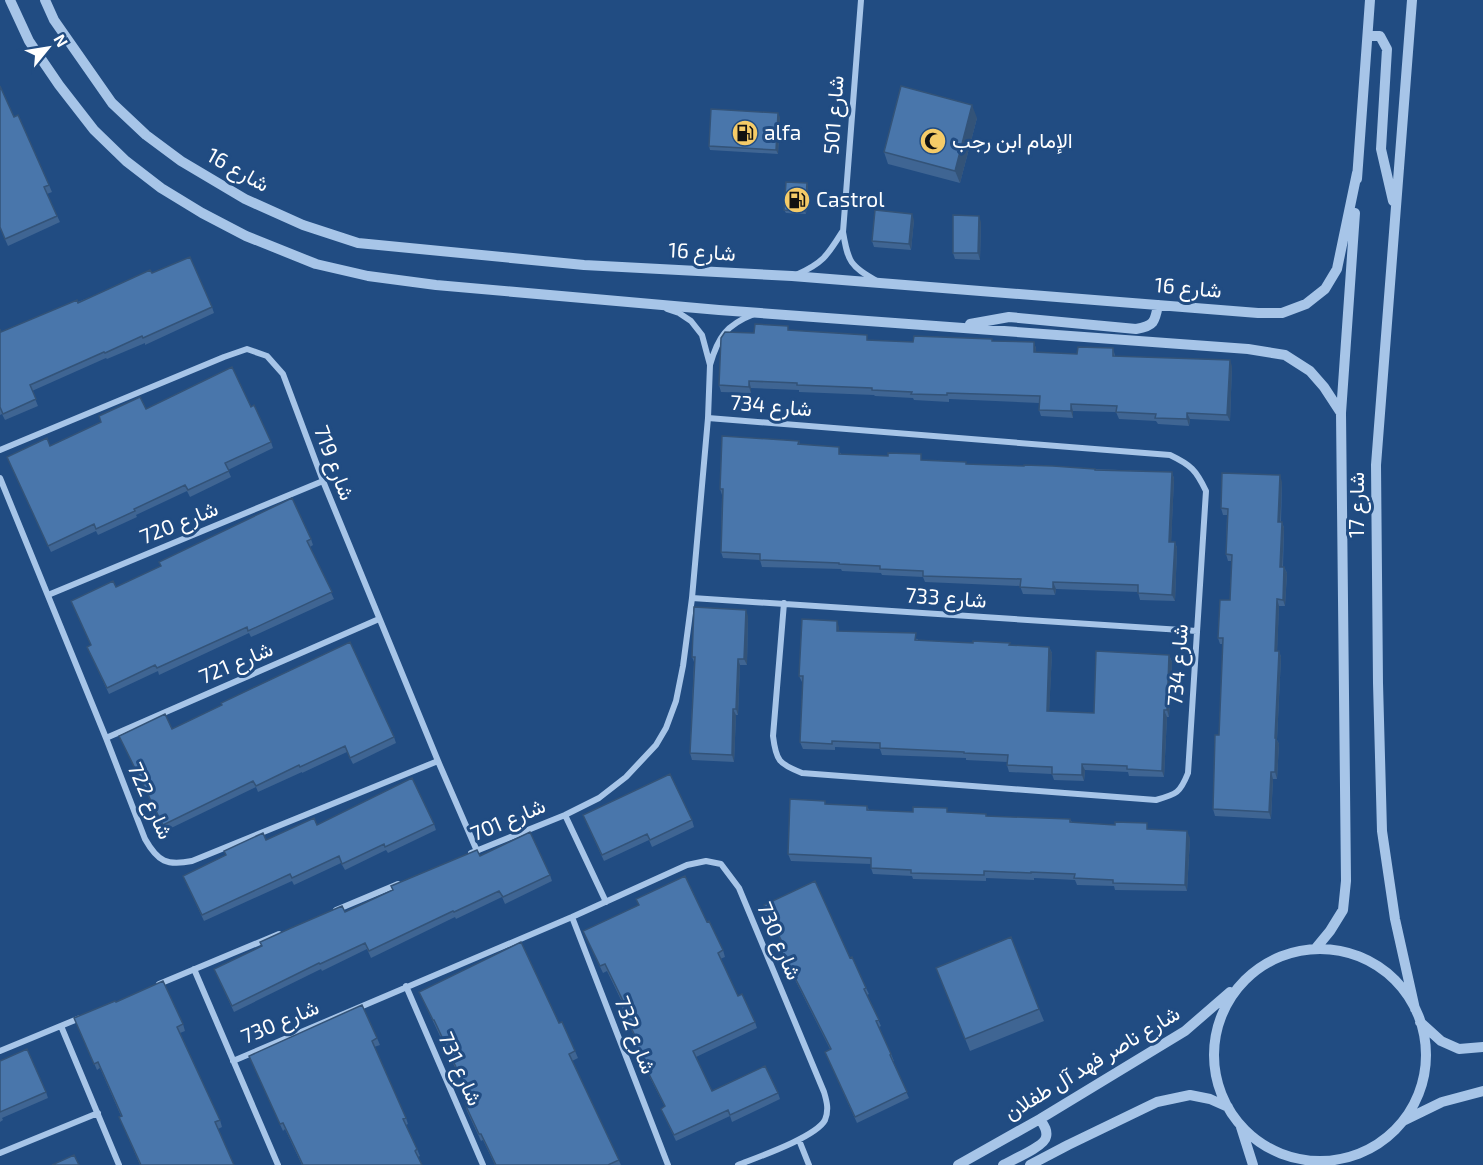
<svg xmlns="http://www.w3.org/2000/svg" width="1483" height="1165" font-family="'Exo 2',Vazirmatn,sans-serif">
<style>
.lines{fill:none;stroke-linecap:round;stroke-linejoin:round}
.minor{stroke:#a7c5e8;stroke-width:6}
.tertiary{stroke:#a7c5e8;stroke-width:10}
.wall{fill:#3f6593}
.shaded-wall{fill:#335378}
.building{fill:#4976ab;stroke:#335378;stroke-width:1.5}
.labels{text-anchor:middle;stroke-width:6;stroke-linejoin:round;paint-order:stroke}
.street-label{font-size:21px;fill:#fff;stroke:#214c82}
.poi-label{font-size:21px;fill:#fff;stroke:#214c82;text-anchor:start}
</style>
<rect width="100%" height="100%" fill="#214c82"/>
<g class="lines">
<path class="minor" d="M861,0l-18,232c5,30 7,34 34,49
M796,275c27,-12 31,-19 46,-43
M710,365c8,-28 16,-40 44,-51
M708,418l462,37c21,10 26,15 36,36l-18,282c-8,20 -11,21 -32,27l-354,-27c-23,-9 -26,-12 -29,-37l11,-133
M0,450l224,-93 23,-8 20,7 16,18 40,107 115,280 39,90
M0,478l106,260 39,101c13,23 22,27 47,22l246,-100
M48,595l275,-114
M692,598l505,33
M106,738l273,-119
M565,815l41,87
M471,853l94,-38 34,-17 27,-21 30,-32 10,-17 10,-27 7,-35 9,-68 16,-180 2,-53 -8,-30 -11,-14 -12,-8 -12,-4
M336,910l62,-26
M572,917l96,248
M194,969l84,196
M159,984l120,-50
M406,986l77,179
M61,1026l58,139
M0,1051l80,-33
M233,1061l339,-144 115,-52 19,-4 15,3 18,24 85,204c3,10 5,18 1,28 -9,17 -67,37 -87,45
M799,1140l10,25
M0,1153l98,-40"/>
<path class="tertiary" d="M10,0l19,41 30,44 35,45 32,31 35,27 41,25 44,23 70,28 52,12 68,9 283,25 529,39 37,6 25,16 14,16 17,26
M45,0l9,20 58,83 34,32 35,26 64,38 58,26 55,18 226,22 208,11 466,37h24l24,-9 19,-15 12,-20 20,-96
M1412,0l-36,465 2,218 4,148 13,88 20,90
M1368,36h12l7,13 -6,100 12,52
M1357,179l13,-179
M970,324l39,-7 127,12c18,-3 19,-7 22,-24
M1316,948l14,-17 13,-21 3,-29 -5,-468 14,-200
M1214 1055a106 106 0 1 1 212 0a106 106 0 1 1-212 0Z
M1420,1022l21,19 18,8 24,-2
M1405,1120l37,-18 41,-11
M1241,1127l12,38
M958,1165l82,-46 145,-88 45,-39
M1003,1165c9,-5 42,-19 43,-28 2,-7 -3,-13 -6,-18
M1030,1165l38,-20 89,-43 33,-7 20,4 18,8"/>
</g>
<path class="wall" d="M0,86l14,31 35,68 3,7 -5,2 13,28 -52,24 -8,-18z
M780,117l-2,37 -68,-4 -1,-4z
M977,118l-17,65 -72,-19 -4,-12z
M807,183l1,3 -2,28 -20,-1 -2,-3z
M914,220l-3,30 -37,-3 -2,-6z
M981,222l-1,38 -25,-1 -2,-6z
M152,273l60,34 2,6 -69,32v-2l-38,16 -1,-1 -74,33 6,15 -33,14 -3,-6 -2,1v-86l1,3z
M790,330l79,10 44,2 79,-3v2l42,1 2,7v3l41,2 36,-6 2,8 117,10 -2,55 -40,-2 -1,7 -31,-2 -2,-3 -37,-2 -3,-7 -43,-1v7l-32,-2 -2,-6v-7l-90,-4v3l-35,-2 -1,-2 -38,-2 -1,-1 -75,-3v-2l-48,-2v5l-30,-1 -2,-7 35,-52z
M251,407l20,35 2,6 -45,22 3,7 -41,20 -3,-6 -51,24 1,2 -39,18 -2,-4 -45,21 -44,-95 43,-11 51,-24 -2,-6 47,-7z
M799,441l1,4 41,8v1l126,10 205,8 2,7 -3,63h4l2,6 -2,53 -35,-1 -2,-8 -82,-3 -1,6 -32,-1 -3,-8 -95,-4 -2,-5 -41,-2 -1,-2 -39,-2 -1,-2 -79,-2 -2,-7 -37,-2 -2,-6 1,-57 -2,-6z
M1282,482l-1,40h1l2,6 -1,39h1l3,6 -2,33h-6l-2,45h2l2,6 -4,83 2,4 -2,35h-4l-2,40 -56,-3 -2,-7 6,-74 4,-91h-3l-2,-6 12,-38 2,-39h-4l-2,-7 1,-39h-4l-2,-7z
M311,539l2,6 -3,2 24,52 -83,38 -2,-4 -90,42 -1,-4 -49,23 -19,-41 -3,-6 4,-2 -20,-44 45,-14z
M748,616l-1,49h-7l-2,50h-2l-2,47 -42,-2 -2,-7 4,-91 -2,-5z
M839,627v4l79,8v2l55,2h37v2l39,2 3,6 -3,58 45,2 75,-58 3,7 -3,55h-2l-3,60 -35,-1 -1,-4 -43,-2 -1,11 -30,-1 -2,-6 -43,-2 -2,-7v-3l-41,-2v-2l-84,-3 -2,-6 -45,-2v3l-32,-1 -3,-7 3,-60h-1l-3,-6z
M172,729l222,8 2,6 -43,21 -6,-12 -45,21v-1l-44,20 -2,-5 -91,44 -46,-95z
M825,801l1,3 41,2 2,4 44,2h35l38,2 1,2 83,3 2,3 77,7 41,9 -3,53 -72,-1 -1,-4 -37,-1 -2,-5 -41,-2v2l-48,-2v3l-73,-2 -1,-3 -39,-2 -2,-6v-4l-80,-3 -3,-7z
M583,815l109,5 2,7 -42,20 -3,-7 -45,21z
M434,824l2,6 -48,23 -2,-3 -41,20 -4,-7 -47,22 -2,-4 -88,40 -21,-45 83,-36 51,-15z
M480,856l70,19 2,6 -47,23 -3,-7 -46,22 -1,-2 -84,41 -4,-9 -45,22 -1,-2 -87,43 -20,-43 131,-57z
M636,899l71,23 16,28 2,7 -5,2 18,37 17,26 2,6 -61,29 16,34 66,2 2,6 -48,23 -2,-6 -54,25 -15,-32 4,-2 -29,-57 -2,-6 3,-2 -17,-37 3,-1 -16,-33 -4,2 -20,-42 56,-26z
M764,905l86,53 16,30 3,6 -2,1 14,31 -2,1 12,27 3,7h-2l17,37 -52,25 -32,-71 5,-3 -50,-99 -2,-6 3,-2z
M936,968l103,41 5,12 -74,30z
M419,992l140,31 16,28 3,7 -6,3 49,104h-126l-12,-25 -2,1 -14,-30 -2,-7 6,-3z
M116,1002l67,22 2,7 -5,2 40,87 2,7 -4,2 16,36h-94l-18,-42 -3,-6 2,-1 -21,-48 -3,2 -23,-52z
M377,1038l3,7 -6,2 32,71 2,6 -2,1 11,24 3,7 -2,1 4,8h-120l-17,-36 -2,2 -34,-75z
M0,1061l46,31 2,6 -46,20 1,2 -3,2z"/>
<path class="shaded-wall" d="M972,105l5,13 -17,65 -5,-12z
M778,113l2,4 -2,37 -2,-4z
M807,183l1,3 -2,28 -1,-3z
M912,214l2,6 -3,30 -2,-6z
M979,216l2,6 -1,38 -2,-7z
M1034,342l2,7v10l-2,-7z
M1230,360l2,6 -2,55 -3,-6z
M749,381l2,7v5l-2,-6z
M1071,404l2,7v7l-2,-7z
M1187,413l3,6 -1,7 -2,-7z
M1172,472l2,7 -3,69 -2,-6z
M1280,475l2,7 -2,46 -2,-6z
M1282,522l2,6 -2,45 -2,-6z
M1175,542l2,6 -2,53 -3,-6z
M1284,567l3,6 -2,33 -2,-6z
M1053,582l3,7 -1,6 -2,-6z
M1277,599l2,7 -2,51 -2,-6z
M746,610l2,6 -1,49 -3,-6z
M837,621l2,6v10l-2,-6z
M1049,647l3,6 -3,64 -2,-6z
M1279,651l2,6 -4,83 2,4 -2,35 -2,-7v-34z
M1169,655l3,7 -3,55 -2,-7z
M738,659l2,6 -2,50 -2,-6z
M733,709l3,6 -2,47 -2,-7z
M1164,710l3,7 -3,60 -2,-6z
M1082,764l3,6 -1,11 -2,-6z
M1271,772l2,7 -2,40 -2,-7z
M1187,831l3,7 -3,53 -2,-6z"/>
<path class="building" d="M0,86l14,31 4,-2 31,70 -5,2 13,29 -52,23 -5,-12z
M901,86l71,19 -17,66 -71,-19z
M711,109l67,4 -2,37 -67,-4z
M786,182l21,1 -2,28 -21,-1z
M875,210l37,4 -3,30 -37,-3z
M953,215l26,1 -1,37h-25z
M190,257l22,50 -69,31 -1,-2 -37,17 -1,-1 -74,33 6,14 -33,15 -3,-7v-78l1,3 76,-32 1,3 72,-33 2,3z
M755,324l33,2v4l79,5v5l46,2 1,-6 78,3v2l42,1v10l43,2 1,-7 35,1v8l117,4 -3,55 -40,-2v6l-32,-1 1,-4 -40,-2 1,-6 -46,-2v7l-32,-1 1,-14 -93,-3v2l-36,-1 1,-2 -40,-2v-2l-75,-3v-2l-48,-2v6l-30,-2 2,-47 4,-6 29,1z
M232,367l19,40 3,-2 17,37 -46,21 4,8 -41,19 -3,-5 -51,24 1,2 -39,18 -2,-5 -46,22 -41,-89 40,-19 3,8 51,-24 -2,-6 41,-19 6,12z
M722,436l77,5 -1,3 41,3v7l49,2v-3l33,1v6l45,2v2l58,2v-1l29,1 42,3v1l77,2 -3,70h6l-3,53 -34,-2v-8l-85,-3v7l-33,-2 1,-8 -98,-3v-5l-43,-2v-3l-41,-2v-1l-79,-3v-6l-39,-2 2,-63h-3z
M1222,473l58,2 -2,47h4l-2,45h4l-1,33 -6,-1 -2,52h4l-4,87h1l-1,34h-4l-2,40 -56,-3 2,-74h4l4,-97h-5l2,-38h10l2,-45 -6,-1 2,-45 -7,-1z
M292,498l19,41 -4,2 25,51 -84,39 -1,-4 -90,41 -2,-3 -48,23 -20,-41 4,-2 -20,-44 42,-20 3,6 45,-21 -2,-4z
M694,607l52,3 -2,49h-6l-2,50h-3l-1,46 -42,-2 5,-96h-3z
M802,619l35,2v10l79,2 -1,7 58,3v-2l37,2 -1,2 40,2 -2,64 47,2 2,-62 73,4 -2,55h-3l-2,61 -35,-2v-3l-45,-2v11l-30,-1v-7l-45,-2 1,-10 -44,-2v-1l-84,-4v-5l-48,-2v3l-32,-2 3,-66h-4z
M350,642l44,95 -44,21 -5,-12 -45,21 -1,-2 -43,21 -3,-5 -90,44 -44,-89 46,-22 7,15 50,-24 -1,-2z
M670,774l22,46 -42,20 -3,-6 -45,21 -19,-40z
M412,778l22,46 -49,23 -1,-3 -42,20 -3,-8 -47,22 -2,-4 -88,41 -19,-39 43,-21 -2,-4 39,-18 3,7 48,-22 3,7z
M790,799l35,2v3l42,2v4l46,2v-5l34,1v4l39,2v2l84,3v3l45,3v-3l32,1v6l40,2 -2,54 -72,-2v-3l-39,-2 1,-4 -44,-2v1l-47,-2v4l-73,-2v-3l-40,-2v-10l-83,-4z
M530,832l20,43 -47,22 -4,-6 -45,21 -1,-1 -84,40 -4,-8 -45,21 -1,-1 -87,43 -18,-37 48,-23 -2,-4 31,-14 51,-22 3,6 48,-22 -2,-4 12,-5 74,-31 3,6z
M685,876l22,46 2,-1 14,29 -5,3 20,43 4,-2 13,28 -62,29 19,40 53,-25 13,27 -48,22 -2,-5 -54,25 -13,-26 4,-3 -31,-62 4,-2 -18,-37 4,-2 -19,-39 -5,2 -17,-35 56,-26 -3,-6z
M815,881l35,77 2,-1 14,31 -2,1 15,31 -3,1 15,33 -1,1 17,37 -52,25 -30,-65 6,-3 -53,-105 4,-2 -18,-37z
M1011,937l28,72 -74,30 -29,-71z
M521,942l38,81 3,-1 13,29 -6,3 50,106 -11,5h-112l-15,-31h-2l-14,-30 7,-3 -38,-81h-1l-14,-28z
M163,981l20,43 -6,3 43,93 -5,2 19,43h-93l-22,-48 3,-1 -24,-54 -4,2 -20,-46 41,-17 1,1z
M362,1005l15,33 -5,3 34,77 -3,1 14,30 -2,2 7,14h-119l-20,-42 -3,1 -31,-68z
M27,1049l19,43 -46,20v-51z
M74,1155l5,10h-27z"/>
<defs>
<symbol id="fuel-disc" viewBox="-11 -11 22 22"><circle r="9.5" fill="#f5cb68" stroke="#214c82"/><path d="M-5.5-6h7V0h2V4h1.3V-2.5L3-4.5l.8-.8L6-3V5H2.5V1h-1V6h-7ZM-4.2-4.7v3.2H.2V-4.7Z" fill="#111"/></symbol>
<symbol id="mosque-disc" viewBox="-11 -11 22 22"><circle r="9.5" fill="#f5cb68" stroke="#214c82"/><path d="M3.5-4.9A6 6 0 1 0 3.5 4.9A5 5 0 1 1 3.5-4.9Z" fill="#111"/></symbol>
</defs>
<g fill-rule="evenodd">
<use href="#fuel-disc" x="730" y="118" width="30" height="30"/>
<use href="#mosque-disc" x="918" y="126" width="30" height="30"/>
<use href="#fuel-disc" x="782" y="185" width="30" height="30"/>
</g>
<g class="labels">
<g class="street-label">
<text transform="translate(834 115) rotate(-86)" y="7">شارع 501</text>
<text transform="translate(238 170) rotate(29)" y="7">شارع 16</text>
<text transform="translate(702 252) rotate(3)" y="7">شارع 16</text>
<text transform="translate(1188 288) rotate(5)" y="7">شارع 16</text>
<text transform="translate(771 406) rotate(5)" y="7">شارع 734</text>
<text transform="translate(334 463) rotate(69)" y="7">شارع 719</text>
<text transform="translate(1357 505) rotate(-90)" y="7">شارع 17</text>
<text transform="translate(179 523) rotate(-22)" y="7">شارع 720</text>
<text transform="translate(946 598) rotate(4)" y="7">شارع 733</text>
<text transform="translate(236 663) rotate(-23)" y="7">شارع 721</text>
<text transform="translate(1178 665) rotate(-86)" y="7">شارع 734</text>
<text transform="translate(150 801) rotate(66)" y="7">شارع 722</text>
<text transform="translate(508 820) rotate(-23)" y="7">شارع 701</text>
<text transform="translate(779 941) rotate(67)" y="7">شارع 730</text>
<text transform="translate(280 1022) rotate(-23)" y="7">شارع 730</text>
<text transform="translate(635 1035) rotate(69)" y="7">شارع 732</text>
<text transform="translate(1092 1063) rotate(-31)" y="7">شارع ناصر فهد آل طفلان</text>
<text transform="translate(460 1069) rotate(66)" y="7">شارع 731</text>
</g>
<g class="poi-label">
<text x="764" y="140">alfa</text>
<text x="952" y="148">الإمام ابن رجب</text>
<text x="816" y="207">Castrol</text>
</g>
</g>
<g transform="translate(48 48) rotate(60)" stroke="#214c82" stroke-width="4.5" paint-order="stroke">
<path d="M0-4.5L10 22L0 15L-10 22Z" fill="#ffffff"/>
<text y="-9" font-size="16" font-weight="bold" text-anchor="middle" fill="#ffffff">N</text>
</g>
</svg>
